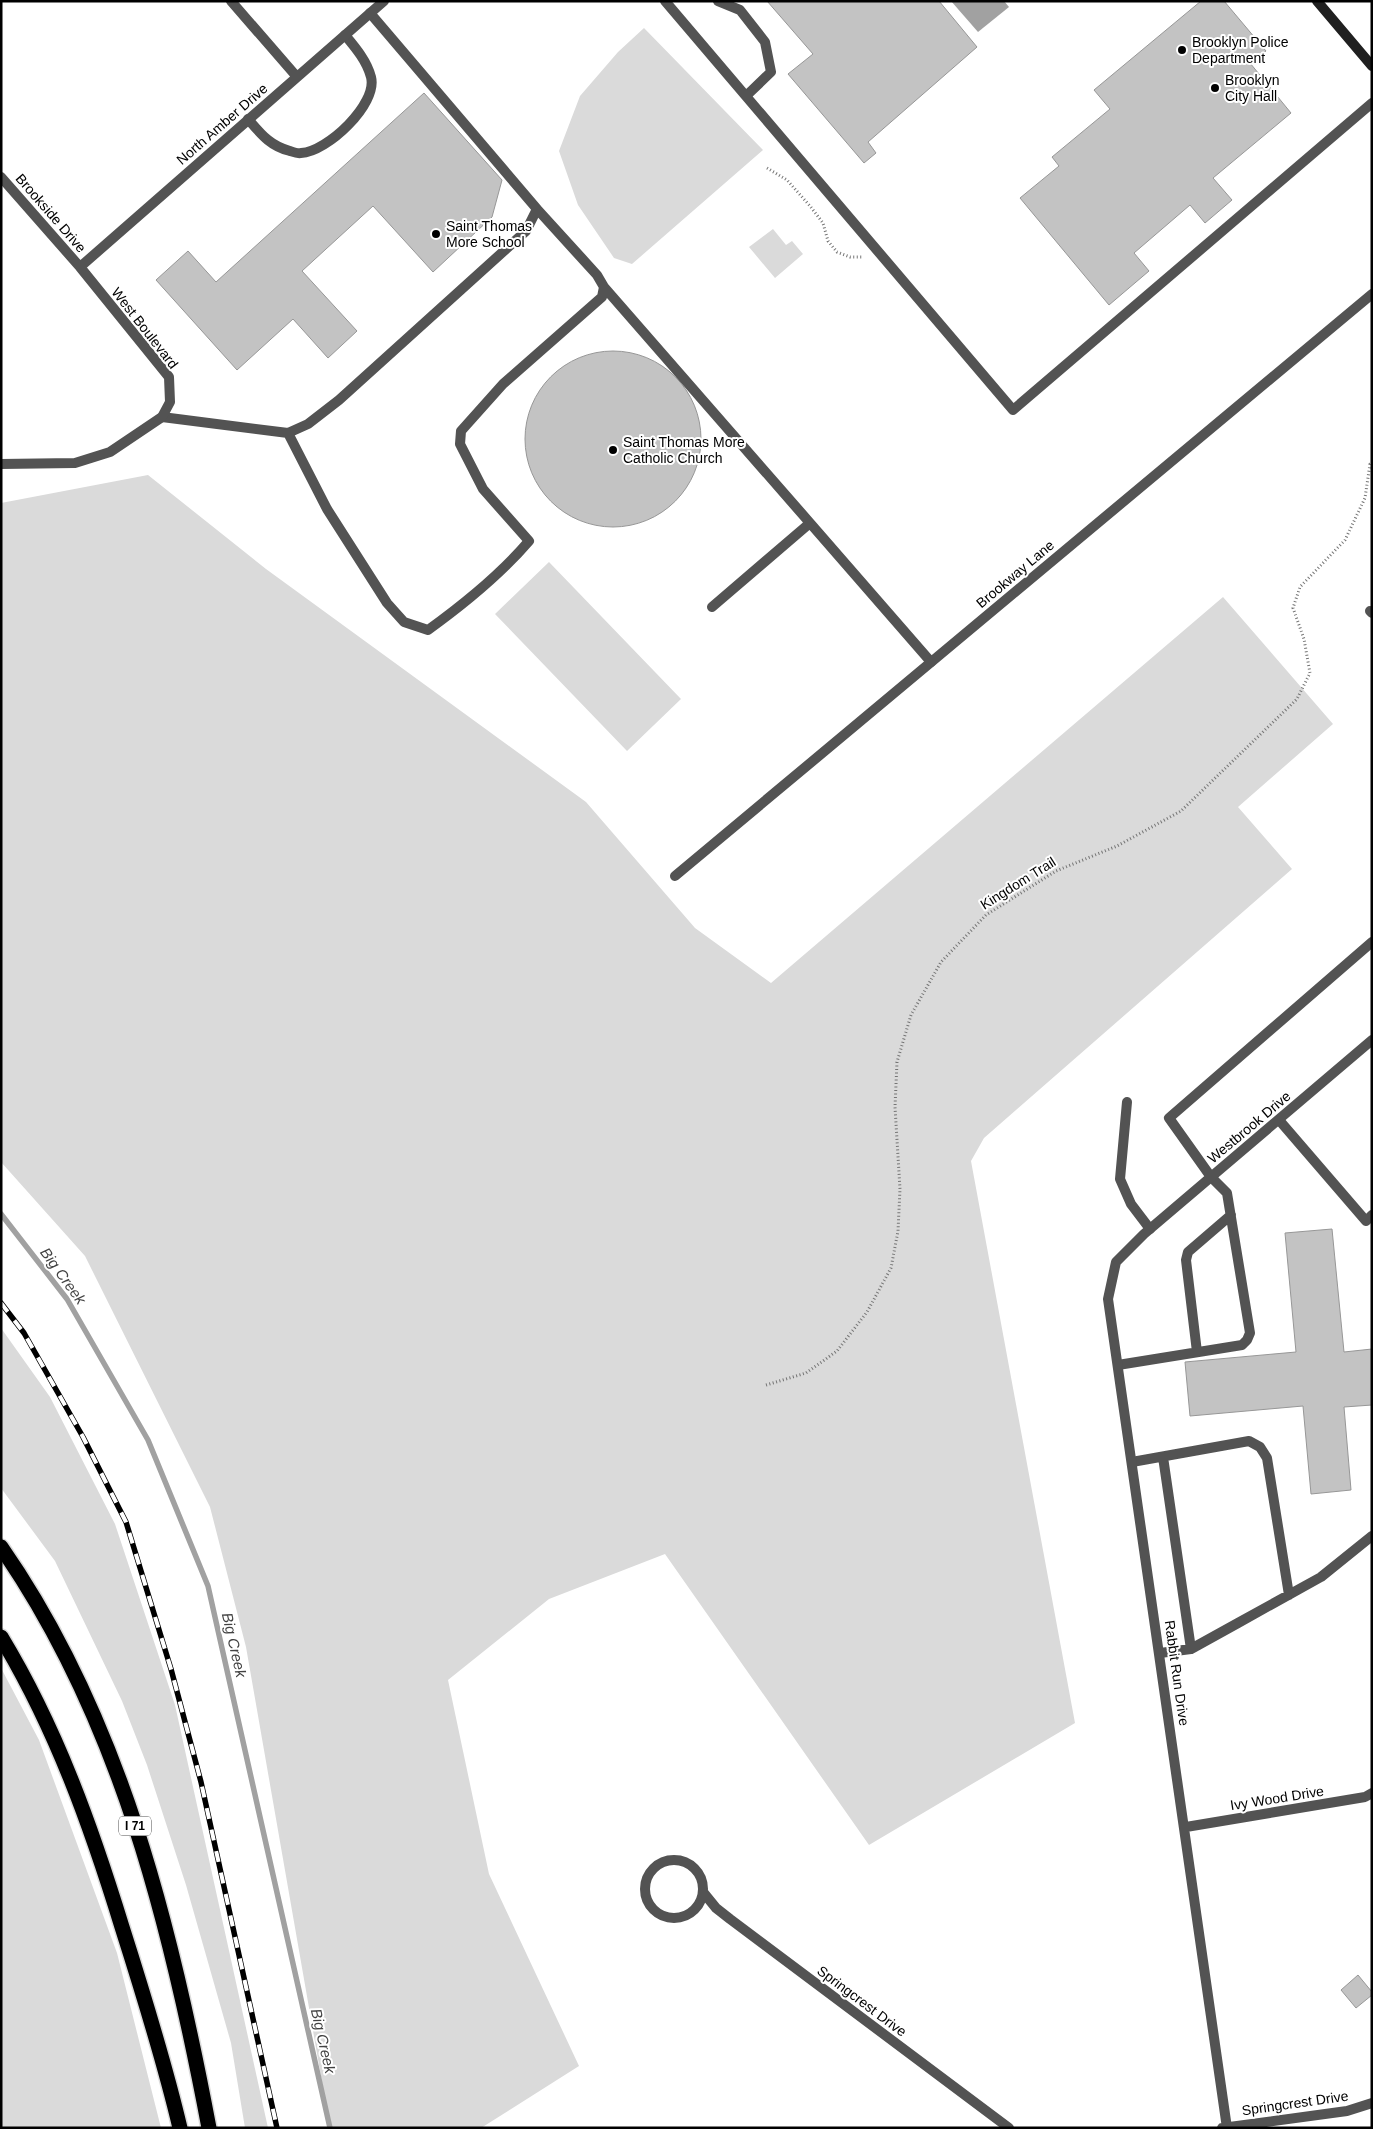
<svg xmlns="http://www.w3.org/2000/svg" width="1373" height="2129" font-family="Arial,sans-serif">
<style>
.green{fill:#dadada}
.water{fill:#a1a1a1}
.lines{fill:none;stroke-linecap:round;stroke-linejoin:round}
.stream{stroke:#a1a1a1;stroke-width:5.5}
.building{fill:#c3c3c3;stroke:#979797}
.motorway-casing{stroke:#dbdbdb;stroke-width:18}
.path{stroke:#757575;stroke-width:3;stroke-dasharray:1 2.5;stroke-linecap:butt}
.service{stroke:#535353;stroke-width:10}
.minor{stroke:#535353;stroke-width:10}
.secondary{stroke:#202020;stroke-width:10}
.motorway{stroke:#000;stroke-width:15}
.rail-casing{stroke:#000;stroke-width:5.5}
.rail{stroke:#fff;stroke-width:4;stroke-dasharray:11;stroke-linecap:butt}
.poi-dot{fill:#000;stroke:#fff;stroke-width:2}
.labels{text-anchor:middle;stroke-width:4;stroke-linejoin:round;paint-order:stroke}
.shield{fill:#fff;stroke:#4c4c4c;stroke-width:1}
.shield-label{font-size:12px;font-weight:bold;fill:#000}
.poi-label{font-size:14px;fill:#000;stroke:#fff;text-anchor:start}
.street-label{font-size:14px;fill:#000;stroke:#fff}
.water-label{font-size:15px;font-style:italic;fill:#424242;stroke:#fff}
</style>
<rect width="100%" height="100%" fill="#fff"/>
<path class="green" d="M644,28l119,122 -131,114 -18,-6 -36,-53 -19,-54 21,-55 38,-44z
M773,229l13,16 6,-4 11,13 -28,24 -26,-31z
M148,475l118,94 320,233 109,126 76,55 452,-386 110,127 -95,83 54,62 -308,269 -13,23 104,562 -206,122 -204,-291 -116,45 -101,81 41,194 90,192 -98,62h-151l-84,-481 -36,-140 -125,-251 -84,-94v-659z
M549,562l132,137 -54,52 -132,-137z
M1,1328l49,69 65,127 60,181 93,423h-23l-14,-85 -45,-158 -39,-120 -25,-64 -67,-140 -54,-73z
M1,1668l38,72 78,213 44,175h-159z"/>
<path class="water" d="M951,1h53l5,6 -31,25z"/>
<g class="lines">
<path class="stream" d="M1,1214l66,85 81,141 60,146 122,542"/>
</g>
<path class="building" d="M767,1h172l38,46 -109,95 8,11 -12,10 -76,-89 25,-20z
M1201,1h23l42,50 -16,12 41,50 -78,65 19,22 -27,23 -15,-18 -56,48 15,18 -40,34 -89,-107 39,-32 -7,-9 58,-48 -16,-19z
M424,93l78,87 -10,37 -59,55 -60,-66 -71,65 55,60 -29,27 -35,-39 -56,51 -81,-90 32,-29 28,31z
M525 439a88 88 0 1 1 176 0a88 88 0 1 1-176 0Z
M1332,1229l12,123 28,-3v56l-28,2 7,83 -40,4 -8,-88 -113,10 -5,-54 111,-10 -11,-119z
M1358,1975l14,17v3l-16,13 -15,-18z"/>
<g class="lines">
<defs>
<path id="motorway" d="M1,1547c119,171 170,379 208,581
M1,1637c55,91 90,189 121,290 21,66 42,133 58,201"/>
</defs>
<use href="#motorway" class="motorway-casing"/>
<path class="path" d="M767,168l20,12 23,26 13,17 5,18 9,11 13,5h13
M766,1385l40,-12 31,-22 30,-39 24,-44 7,-37 2,-42 -5,-82 2,-45 14,-47 30,-53 45,-47 70,-44 61,-25 64,-35 116,-112 13,-26 -6,-34 -11,-31 7,-21 45,-47 20,-42 5,-34 2,-1"/>
<path class="service" d="M665,1l348,409 359,-307
M718,1l22,9 25,32 6,30 -25,24
M248,119c13,15 22,27 42,32 3,1 8,3 11,2 26,-1 77,-49 70,-76 -4,-16 -16,-30 -26,-42
M604,287l206,236
M162,417l126,16 20,-9 31,-24 187,-169 11,-22 -167,-196
M288,433l39,76 60,94 17,19 24,8c36,-26 72,-55 101,-89l-46,-52 -23,-45 1,-13 42,-47 99,-87 2,-10 -7,-12 -60,-66
M712,607l98,-84 121,139
M1370,611l2,2
M1127,1102l-7,77 11,25 19,25
M1279,1120l87,101 6,-6
M1197,1352l-11,-92 2,-8 43,-37
M1118,1365l124,-20 5,-5 3,-7 -23,-140 -16,-16
M1163,1457l28,192
M1132,1462l117,-21 11,6 7,11 22,137
M1160,1653l31,-4 47,-26 83,-46 51,-41"/>
<path class="minor" d="M231,1l66,76
M1,177l79,90 89,110 1,25 -8,15 -52,35 -35,11 -74,1
M80,267l304,-266
M675,876l697,-582
M1211,1177l-42,-59 203,-176
M1186,1827l179,-30 7,-4
M645 1889a29 29 0 1 1 58 0a29 29 0 1 1-58 0Z
M703,1892l13,16 14,11 279,209
M1222,2128l125,-17 25,-8
M1227,2128l-119,-829 8,-37 28,-28 228,-194"/>
<path class="secondary" d="M1317,1l55,65"/>
<use href="#motorway" class="motorway"/>
<defs>
<path id="rail" d="M1,1303l23,30 59,104 43,85 45,147 30,113 76,346"/>
</defs>
<use href="#rail" class="rail-casing"/>
<use href="#rail" class="rail"/>
</g>
<g class="poi-dot">
<circle cx="1182" cy="50" r="5"/>
<circle cx="1215" cy="88" r="5"/>
<circle cx="436" cy="234" r="5"/>
<circle cx="613" cy="450" r="5"/>
</g>
<g class="labels">
<rect class="shield" x="119" y="1816.5" width="32" height="19" rx="4"/>
<g class="shield-label">
<text x="135" y="1830">I 71</text>
</g>
<g class="poi-label">
<text x="1192" y="47">Brooklyn Police<tspan x="1192" dy="16">Department</tspan></text>
<text x="1225" y="85">Brooklyn<tspan x="1225" dy="16">City Hall</tspan></text>
<text x="446" y="231">Saint Thomas<tspan x="446" dy="16">More School</tspan></text>
<text x="623" y="447">Saint Thomas More<tspan x="623" dy="16">Catholic Church</tspan></text>
</g>
<g class="street-label">
<text transform="translate(222 124) rotate(-41)" y="5">North Amber Drive</text>
<text transform="translate(51 213) rotate(49)" y="5">Brookside Drive</text>
<text transform="translate(145 328) rotate(52)" y="5">West Boulevard</text>
<text transform="translate(1015 574) rotate(-40)" y="5">Brookway Lane</text>
<text transform="translate(1018 883) rotate(-32)" y="5">Kingdom Trail</text>
<text transform="translate(1249 1127) rotate(-40)" y="5">Westbrook Drive</text>
<text transform="translate(1177 1673) rotate(82)" y="5">Rabbit Run Drive</text>
<text transform="translate(1277 1798) rotate(-9)" y="5">Ivy Wood Drive</text>
<text transform="translate(862 2001) rotate(37)" y="5">Springcrest Drive</text>
<text transform="translate(1295 2103) rotate(-8)" y="5">Springcrest Drive</text>
</g>
<g class="water-label">
<text transform="translate(63 1276) rotate(54)" y="5">Big Creek</text>
<text transform="translate(234 1645) rotate(77)" y="5">Big Creek</text>
<text transform="translate(323 2041) rotate(77)" y="5">Big Creek</text>
</g>
</g>
<rect width="1373" height="2129" fill="none" stroke="#000000" stroke-width="5"/>
</svg>
